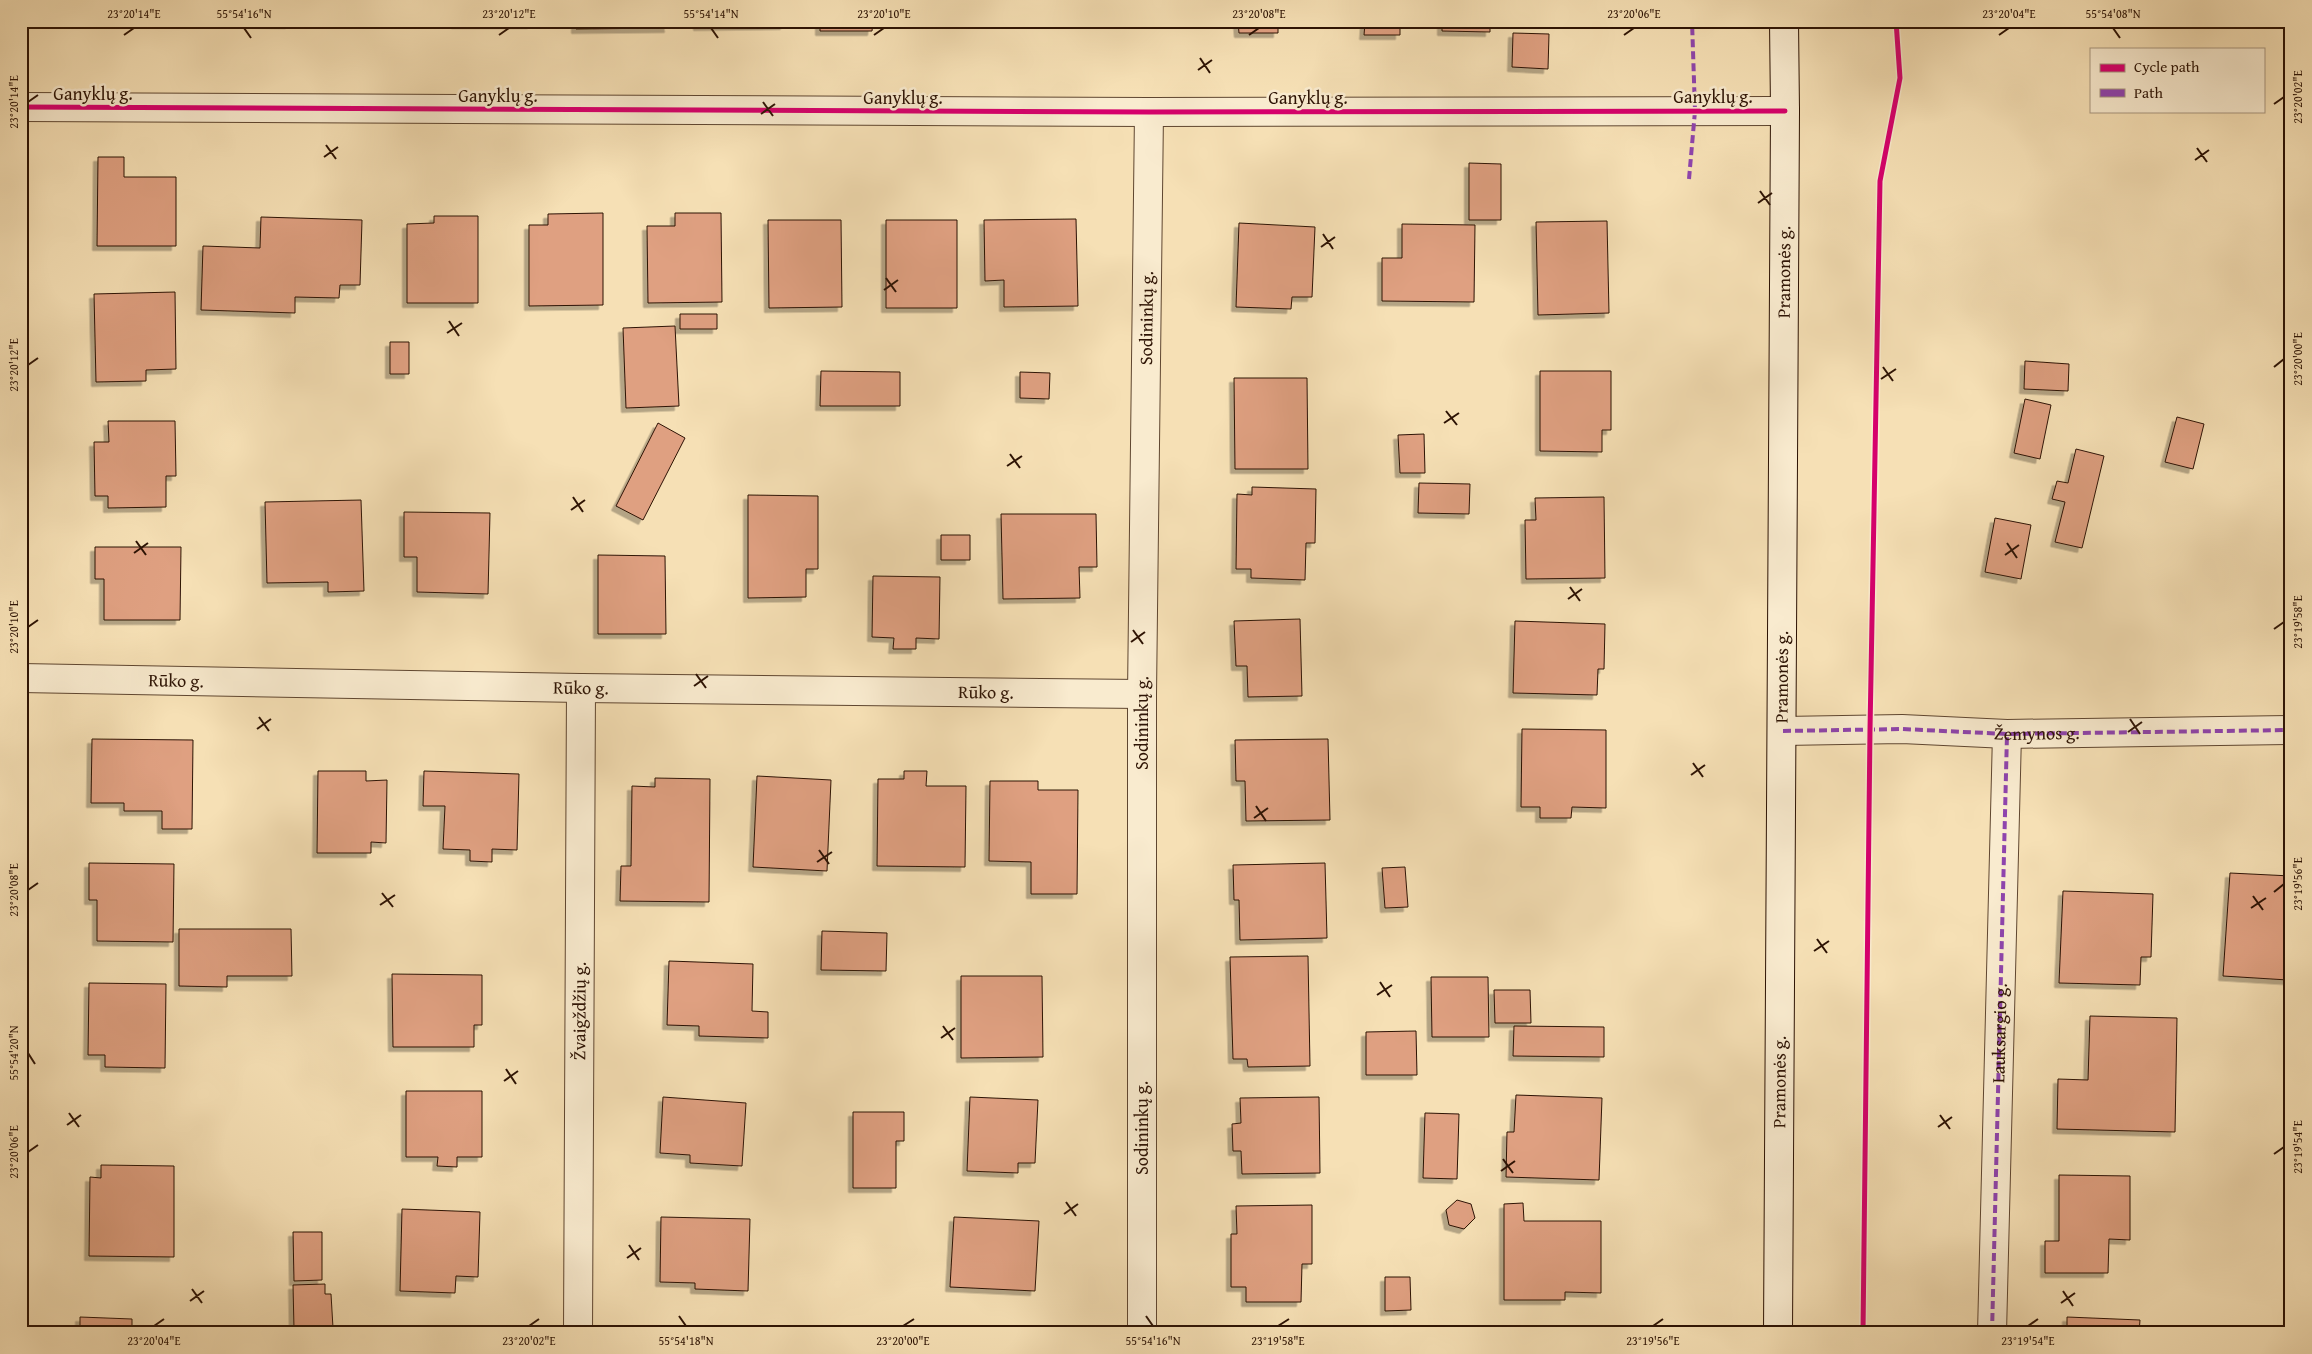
<svg xmlns="http://www.w3.org/2000/svg" width="2312" height="1354" font-family="'Gentium Book Plus',serif">
<style>
.building{fill:#dfa081;stroke:#2d1304;filter:url(#shadow)}
.lines{fill:none;stroke-linecap:round;stroke-linejoin:round}
.minor-casing{stroke:#5f4630;stroke-width:30}
.secondary-casing{stroke:#2d1304;stroke-width:30}
.minor{stroke:#f9ebcf;stroke-width:28}
.secondary{stroke:#f9ebcf;stroke-width:28}
.quiet{stroke:#8e44ad;stroke-width:4;stroke-dasharray:8 4;stroke-linecap:butt}
.cycleway-casing{stroke:#f9ebcf;stroke-width:8}
.cycleway{stroke:#d6006c;stroke-width:5}
.ticks{fill:none;stroke:#2d1304;stroke-width:2}
.labels{text-anchor:middle;stroke-width:5;stroke-linejoin:round;paint-order:stroke}
.street-label{font-size:18px;fill:#2d1304;stroke:#f9ebcf}
.neatline{fill:none;stroke:#2d1304;stroke-width:2}
.ticks-label{font-size:12px;text-anchor:middle;fill:#2d1304}
</style>
<defs>
<filter id="shadow"><feDropShadow dx="-4.5" dy="4.5" stdDeviation="0" flood-color="#0004"/></filter>
</defs>
<rect width="100%" height="100%" fill="#f6e0b5"/>
<filter id="stains"><feTurbulence type="fractalNoise" baseFrequency=".004" numOctaves="4"/><feColorMatrix values="0 0 0 0 .2 0 0 0 0 .09 0 0 0 0 .02 0 0 0 .5 -.17"/></filter>
<radialGradient id="worn" r=".72"><stop offset=".6" stop-color="#630" stop-opacity="0"/><stop offset="1" stop-color="#630" stop-opacity=".3"/></radialGradient>
<path class="building" d="M216,21h74v3l-74,-1z
M341,21h76v1h-76z
M456,21h76v3h-76z
M576,21h92l1,7 -93,1z
M698,21h87v4l-87,1z
M820,21h53l-1,10h-52z
M1200,21h78v12h-39l-1,-11z
M1321,21h79v14h-36l1,-12z
M1442,21h80h-32v11l-48,-1z
M1513,33l36,1 -1,35 -36,-2z
M98,157h26v20h52v69h-79z
M1469,163l32,1v56h-32z
M603,213v92l-74,1v-81h19v-11z
M675,213h46l1,89 -74,1 -1,-77h28z
M434,216h44v87h-71v-79l27,-1z
M261,217l101,3 -2,65h-20l-1,13 -44,-1v16l-94,-3 2,-64 57,2z
M1076,219l2,87 -74,1v-27l-19,1 -1,-61z
M768,220h73l1,87 -73,1z
M886,220h71v88h-71z
M1607,221l2,92 -71,2 -2,-93z
M1239,223l76,4 -3,70h-20l-1,12 -55,-2z
M1402,224l73,1 -1,77 -92,-1v-43h20z
M175,292l1,77 -30,1v11l-50,1 -2,-88z
M680,314h37v15h-37z
M675,326l4,80 -53,2 -3,-80z
M390,342h19v32h-19z
M2025,361l44,3 -1,27 -44,-2z
M821,371l79,1v34h-80z
M1540,371h71v59h-9v22l-62,-1z
M1020,372l30,1 -1,26 -29,-1z
M1234,378h73l1,91h-73z
M2025,399l26,6 -11,54 -26,-6z
M2177,417l27,7 -11,45 -28,-7z
M108,421h67l1,55h-10v31l-58,1v-12h-13l-1,-54h15z
M658,423l27,15 -42,82 -27,-14z
M1424,434l1,39h-25l-2,-38z
M2076,449l28,7 -22,92 -27,-6 10,-40 -13,-3 5,-18 11,2z
M1419,483l51,1 -1,30 -51,-1z
M1252,487l64,2 -1,54h-9l-1,37 -54,-2v-9h-15l1,-75 15,1z
M748,495l70,1v73h-12v28l-58,1z
M1604,497l1,81 -79,1 -1,-59h11l-1,-22z
M361,500l3,91 -36,1v-10l-61,1 -2,-81z
M404,512l86,1 -2,81 -71,-2v-35h-13z
M1001,514h95l1,53h-18l1,31 -77,1z
M1995,518l36,7 -10,54 -36,-7z
M941,535h29v25h-29z
M95,547h86l-1,73h-76v-41h-9z
M598,555l67,1 1,78h-68z
M873,576l67,1 -1,62 -23,-1v11h-23l1,-11 -22,-1z
M1300,619l2,77 -54,1 -1,-31h-11l-2,-45z
M1515,621l90,3 -1,45h-6l-1,26 -84,-2z
M1522,729l84,1v78l-34,-1 -1,11h-31v-11h-19z
M92,739l101,1 -1,89h-30v-18h-38v-8h-33z
M1328,739l2,81 -84,1 -1,-40h-9l-1,-41z
M318,771h48v10l21,-1 -1,63 -15,-1v11h-54z
M424,771l95,3 -2,76 -25,-1v13l-22,-1v-11l-27,-1 2,-43h-22z
M904,771h23l-1,15h40l-1,81 -88,-1 1,-87h26z
M757,776l74,4 -4,91 -74,-4z
M655,778l55,1 -1,123 -89,-1 1,-35h10l1,-80 23,1z
M990,781h48v9h40l-1,104h-46v-32l-42,-1z
M89,863l85,1 -1,78 -76,-1v-41h-8z
M1325,863l2,75 -87,2 -1,-40h-5l-1,-35z
M1405,867l3,40 -23,1 -3,-40z
M2230,873l61,3 -3,104 -65,-4z
M2063,891l90,3 -2,63h-10l-1,28 -81,-2z
M179,929h112l1,47h-65v11l-48,-1z
M822,931l65,2 -1,38 -65,-1z
M1308,956l2,110 -62,1 -1,-8h-14l-3,-102z
M669,961l84,3 -1,47 16,1v26l-69,-2v-10l-32,-1z
M392,974l90,1v50h-8v22h-81z
M961,976h81l1,81 -82,1z
M1431,977h57l1,60h-57z
M89,983l77,1 -1,84 -60,-1v-12h-17z
M1494,990h36l1,33h-36z
M2090,1016l87,2 -2,114 -118,-3 1,-50 30,1z
M1514,1026l90,1v30l-91,-1z
M1416,1031l1,44h-51v-43z
M406,1091h76v66h-25v10l-20,-1 1,-9h-32z
M2290,1092h1v47h-2z
M1516,1095l86,3 -3,82 -93,-3 1,-45h7z
M663,1097l83,6 -4,63 -52,-3v-8l-30,-2z
M970,1097l68,3 -3,63h-17v10l-51,-2z
M1319,1097l1,76 -78,1 -1,-23h-8l-1,-27 9,-1 -1,-25z
M853,1112h51v29h-8v47h-43z
M1425,1113l34,1 -2,65 -34,-1z
M101,1165l73,1v91l-85,-1 1,-79 11,1z
M2059,1175l71,1v64l-21,-1 -1,34h-63v-32h14z
M1457,1200l14,4 4,14 -11,11 -15,-4 -3,-15z
M1523,1203l1,18h77v72l-36,-1v8h-61v-96z
M1312,1205v59h-10l-1,38h-55v-15h-15v-53h6l-1,-28z
M402,1209l78,3 -2,65 -22,-1 -1,17 -55,-2z
M661,1217l89,2 -2,72 -53,-2v-6l-35,-1z
M954,1217l85,4 -4,70 -85,-4z
M293,1232h29v48l-28,1z
M1385,1277h25l1,33 -26,1z
M325,1284v10h6l2,34 -39,1 -1,-44z
M80,1317l52,2v14h-52z
M2067,1317l73,3 -1,13h-72z"/>
<g class="lines">
<defs>
<g id="minor">
<path d="M21,107l1128,5 636,-1"/>
<path id="s1" d="M21,678l560,10 561,6"/>
<path id="s2" d="M1783,731l119,-2 105,5 284,-4"/>
<path id="s3" d="M578,1333l3,-645"/>
<path id="s4" d="M1142,1333v-639l7,-582"/>
<path id="s5" d="M1992,1333l15,-599"/>
</g>
<g id="secondary">
<path id="s6" d="M1778,1333l7,-1222 -1,-90"/>
</g>
</defs>
<use href="#minor" class="minor-casing"/>
<use href="#secondary" class="secondary-casing"/>
<use href="#minor" class="minor"/>
<use href="#secondary" class="secondary"/>
<path class="quiet" d="M1689,179l6,-68 -3,-90
M1783,731l119,-2 105,5 284,-4
M1992,1333l15,-599"/>
<defs>
<path id="cycleway" d="M21,107l1128,5 636,-1
M1863,1333l7,-603 10,-549 20,-103 -4,-57"/>
</defs>
<use href="#cycleway" class="cycleway-casing"/>
<use href="#cycleway" class="cycleway"/>
</g>
<path class="ticks" d="M244,28l7,10M711,28l7,10M2113,28l7,10M124,35l10,-7M499,35l10,-7M874,35l10,-7M1249,35l10,-7M1624,35l10,-7M1999,35l10,-7M1200,58l10,15M1198,70l14,-10M28,102l10,-7M763,102l10,14M2274,104l10,-7M761,114l14,-10M326,145l10,14M2197,148l10,14M324,157l14,-10M2195,160l14,-10M1760,191l10,14M1758,203l14,-10M1323,234l10,15M1321,247l14,-10M886,278l10,14M884,290l14,-10M449,321l10,15M447,333l15,-10M28,365l10,-7M1883,367l10,14M2274,367l10,-8M1881,379l15,-10M1446,411l11,14M1444,423l15,-10M1010,454l10,14M1007,466l15,-10M573,497l10,15M571,510l14,-10M136,541l10,14M2007,543l10,15M134,553l14,-10M2005,555l14,-10M1570,587l10,14M1568,599l14,-10M28,627l10,-7M2274,629l10,-7M1133,630l10,14M1131,642l14,-10M696,674l10,14M694,686l14,-10M259,717l10,14M2130,719l10,15M257,729l14,-10M2128,732l14,-10M1693,763l10,14M1691,775l14,-10M1256,806l10,15M1254,818l14,-10M819,850l10,14M817,862l15,-10M28,890l10,-7M2274,892l10,-8M382,893l11,14M2253,896l10,14M380,905l15,-10M2251,908l15,-10M1817,939l10,14M1814,951l15,-10M1380,982l10,15M1377,995l15,-10M943,1026l10,14M941,1038l14,-10M28,1053l7,11M506,1069l10,15M504,1081l14,-10M69,1113l10,14M1940,1115l10,14M67,1125l14,-10M1938,1127l14,-10M28,1152l10,-7M2274,1154l10,-7M1503,1159l10,14M1501,1171l14,-10M1066,1202l10,14M1064,1214l14,-10M629,1245l10,15M627,1258l14,-10M192,1289l10,14M2063,1291l10,15M190,1301l14,-10M2061,1303l14,-10M679,1316l7,10M1146,1316l7,10M154,1326l10,-7M529,1326l10,-7M903,1326l11,-7M1278,1326l11,-7M1653,1326l10,-7M2028,1326l10,-7"/>
<g class="labels">
<g class="street-label">
<text x="93" y="100">Ganyklų g.</text>
<text x="498" y="102">Ganyklų g.</text>
<text x="1713" y="103">Ganyklų g.</text>
<text x="903" y="104">Ganyklų g.</text>
<text x="1308" y="104">Ganyklų g.</text>
<text dy="6" stroke="none"><textPath href="#s6" startOffset="1061">Pramonės g.</textPath></text>
<text dy="6" stroke="none"><textPath href="#s4" startOffset="1015">Sodininkų g.</textPath></text>
<text dy="6" stroke="none"><textPath href="#s6" startOffset="656">Pramonės g.</textPath></text>
<text dy="6" stroke="none"><textPath href="#s1" startOffset="155">Rūko g.</textPath></text>
<text dy="6" stroke="none"><textPath href="#s1" startOffset="560">Rūko g.</textPath></text>
<text dy="6" stroke="none"><textPath href="#s1" startOffset="965">Rūko g.</textPath></text>
<text dy="6" stroke="none"><textPath href="#s4" startOffset="610">Sodininkų g.</textPath></text>
<text dy="6" stroke="none"><textPath href="#s2" startOffset="254">Žemynos g.</textPath></text>
<text dy="6" stroke="none"><textPath href="#s3" startOffset="322">Žvaigždžių g.</textPath></text>
<text dy="6" stroke="none"><textPath href="#s5" startOffset="300">Lauksargio g.</textPath></text>
<text dy="6" stroke="none"><textPath href="#s6" startOffset="251">Pramonės g.</textPath></text>
<text transform="translate(1142 1128) rotate(-90)" y="6">Sodininkų g.</text>
</g>
</g>
<rect width="2312" height="1354" fill="none" stroke="#f6e0b5" stroke-width="55"/>
<rect x="2090" y="48" width="175" height="65" fill="#f9ebcf" stroke="#a7957e"/>
<rect x="2100" y="64" width="25" height="8" fill="#d6006c" stroke="#a7957e"/>
<text x="2134" y="72" font-size="15" fill="#2d1304">Cycle path</text>
<rect x="2100" y="89" width="25" height="8" fill="#8e44ad" stroke="#a7957e"/>
<text x="2134" y="98" font-size="15" fill="#2d1304">Path</text>
<rect x="28" y="28" width="2256" height="1298" class="neatline"/>
<g class="ticks-label">
<text x="134" y="18">23°20'14"E</text>
<text x="244" y="18">55°54'16"N</text>
<text x="509" y="18">23°20'12"E</text>
<text x="711" y="18">55°54'14"N</text>
<text x="884" y="18">23°20'10"E</text>
<text x="1259" y="18">23°20'08"E</text>
<text x="1634" y="18">23°20'06"E</text>
<text x="2009" y="18">23°20'04"E</text>
<text x="2113" y="18">55°54'08"N</text>
<text transform="translate(2298 97) rotate(-90)" y="4">23°20'02"E</text>
<text transform="translate(14 102) rotate(-90)" y="4">23°20'14"E</text>
<text transform="translate(2298 359) rotate(-90)" y="4">23°20'00"E</text>
<text transform="translate(14 365) rotate(-90)" y="4">23°20'12"E</text>
<text transform="translate(2298 622) rotate(-90)" y="4">23°19'58"E</text>
<text transform="translate(14 627) rotate(-90)" y="4">23°20'10"E</text>
<text transform="translate(2298 884) rotate(-90)" y="4">23°19'56"E</text>
<text transform="translate(14 890) rotate(-90)" y="4">23°20'08"E</text>
<text transform="translate(14 1053) rotate(-90)" y="4">55°54'20"N</text>
<text transform="translate(2298 1147) rotate(-90)" y="4">23°19'54"E</text>
<text transform="translate(14 1152) rotate(-90)" y="4">23°20'06"E</text>
<text x="154" y="1345">23°20'04"E</text>
<text x="529" y="1345">23°20'02"E</text>
<text x="686" y="1345">55°54'18"N</text>
<text x="903" y="1345">23°20'00"E</text>
<text x="1153" y="1345">55°54'16"N</text>
<text x="1278" y="1345">23°19'58"E</text>
<text x="1653" y="1345">23°19'56"E</text>
<text x="2028" y="1345">23°19'54"E</text>
</g>
<rect width="100%" height="100%" filter="url(#stains)"/>
<rect width="100%" height="100%" fill="url(#worn)"/>
</svg>
